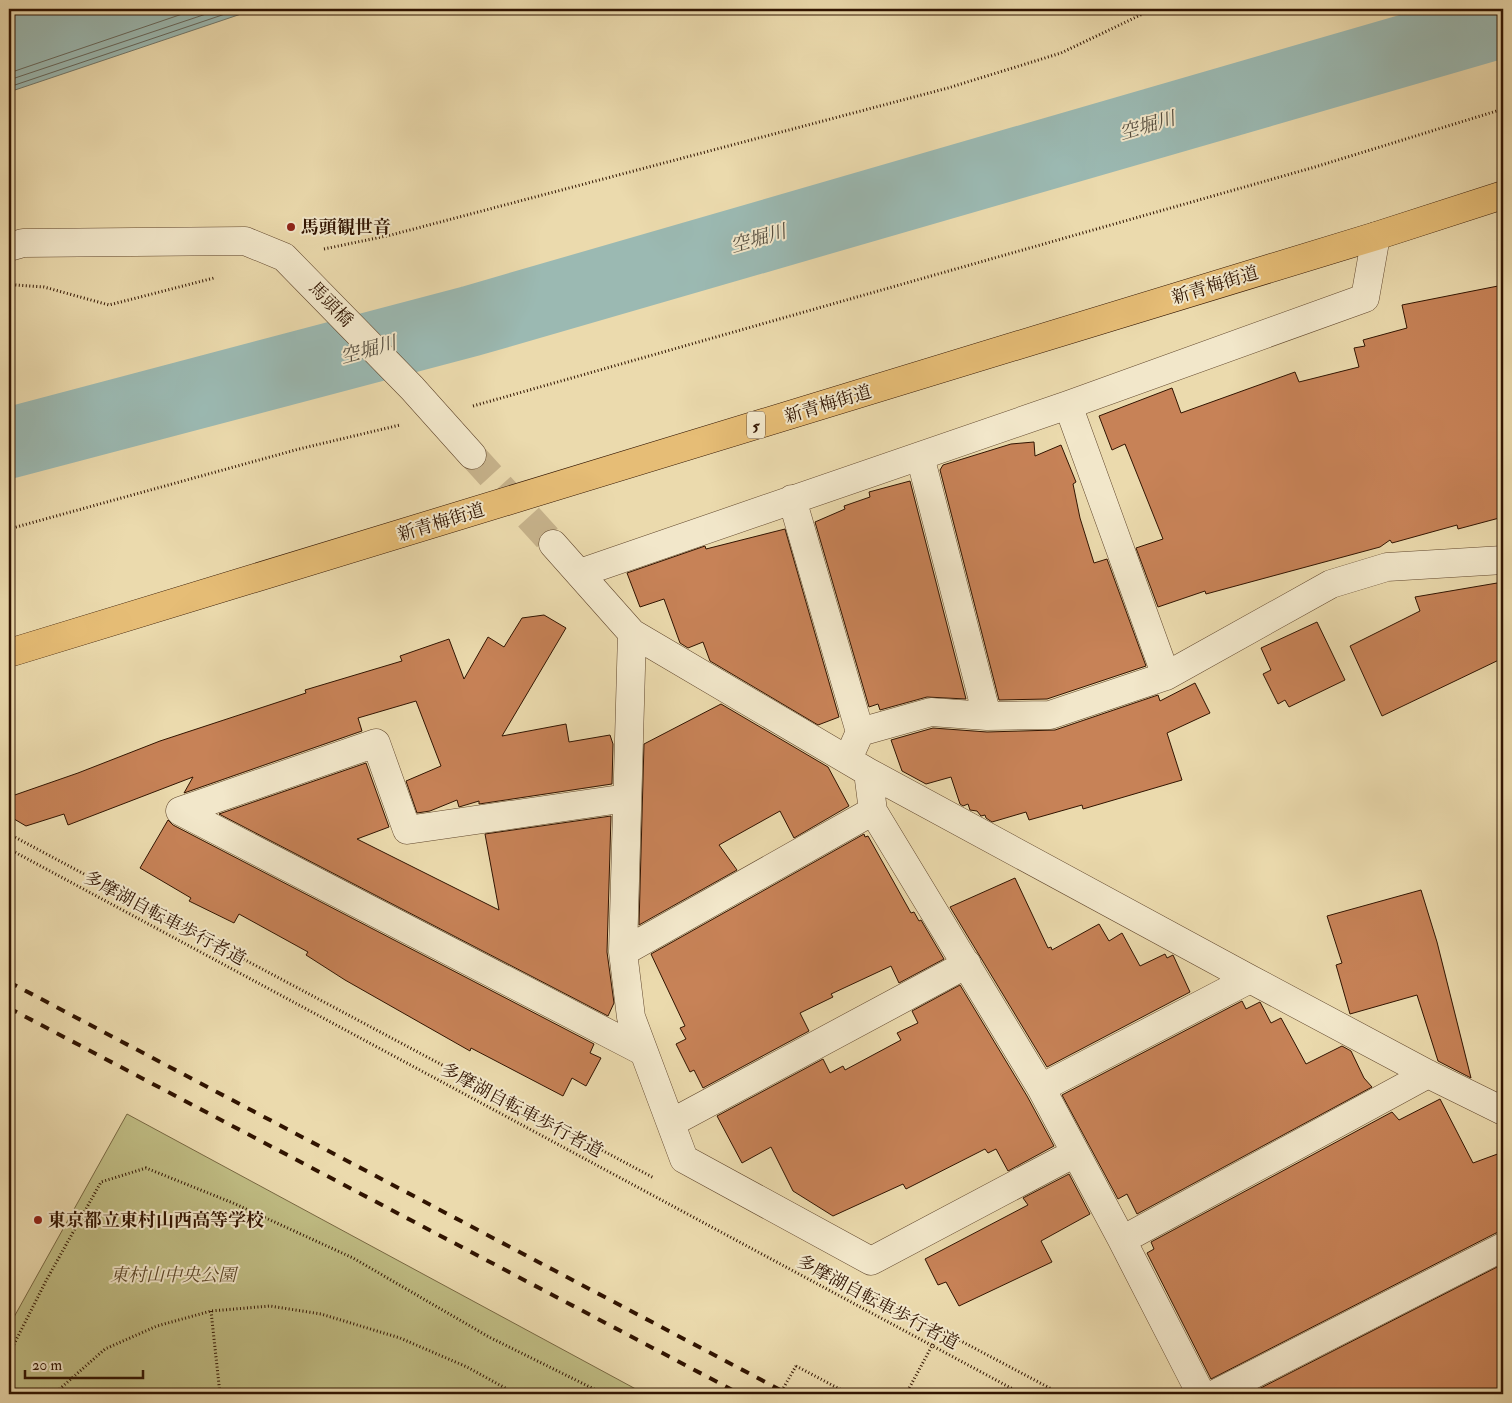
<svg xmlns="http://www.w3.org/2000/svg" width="1512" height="1403" font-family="'IM FELL Double Pica','Noto Serif JP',serif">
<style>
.green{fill:#c0bd84;stroke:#786842}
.water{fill:#9bb9b2;stroke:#71776b}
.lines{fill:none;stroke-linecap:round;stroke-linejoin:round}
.shore{stroke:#66665a;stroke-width:1}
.river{stroke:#9bb9b2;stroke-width:71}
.building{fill:#c78257;stroke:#311401}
.minor-tunnel{stroke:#c6b28b;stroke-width:28;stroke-dasharray:28 14;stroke-linecap:butt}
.minor-casing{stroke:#60462c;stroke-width:29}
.major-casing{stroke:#311401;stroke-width:29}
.path{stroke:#311401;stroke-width:3;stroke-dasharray:1 2.5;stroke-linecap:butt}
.minor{stroke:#f2e7ca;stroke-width:28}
.major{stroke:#e6bd76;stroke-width:28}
.rail{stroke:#311401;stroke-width:4;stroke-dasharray:9 9;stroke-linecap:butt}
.path-bridge{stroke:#311401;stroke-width:3;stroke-dasharray:1 2.5;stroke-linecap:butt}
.poi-dot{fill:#8f2418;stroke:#f2e7ca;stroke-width:2}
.labels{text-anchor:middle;stroke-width:4;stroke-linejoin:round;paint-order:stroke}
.shield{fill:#f2e7ca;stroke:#6b533d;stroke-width:1}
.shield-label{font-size:16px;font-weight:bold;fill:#311401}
.poi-label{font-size:18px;font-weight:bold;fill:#311401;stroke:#f2e7ca;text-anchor:start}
.street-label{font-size:18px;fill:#311401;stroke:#f2e7ca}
.park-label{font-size:18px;font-style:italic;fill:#5c4728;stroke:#f2e7ca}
.water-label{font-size:19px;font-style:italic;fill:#564e3f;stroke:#f2e7ca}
</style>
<rect width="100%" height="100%" fill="#ebdaad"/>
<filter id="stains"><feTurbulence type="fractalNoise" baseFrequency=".004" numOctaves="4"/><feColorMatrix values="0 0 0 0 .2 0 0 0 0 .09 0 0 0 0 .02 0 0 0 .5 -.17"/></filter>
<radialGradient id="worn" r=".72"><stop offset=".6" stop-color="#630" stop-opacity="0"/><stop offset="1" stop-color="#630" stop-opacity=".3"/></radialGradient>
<path class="green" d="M127,1114l518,280h-636v-68z"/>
<path class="water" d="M9,9h247l-247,83z"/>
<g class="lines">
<path class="shore" d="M9,73l188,-64
M9,80l212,-71
M9,87l231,-78"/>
<path class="river" d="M9,443l462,-122 1032,-299"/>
</g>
<path class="building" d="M1503,285v232l-45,12 -1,-4 -65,18 -2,-3 -10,7 -174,47 -1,-3 -47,16 -22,-59 27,-9 -38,-95 -13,6 -13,-34 73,-28 9,25 114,-41 4,10 60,-15 -5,-19 11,-2 -2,-6 44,-12 -5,-23z
M1034,442l1,14 26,-11 15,37 -3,2 7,34 14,45 13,-4 39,107 -99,33 -48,1 -59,-230 3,-5 68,-21z
M910,481l56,218 -39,-2 -47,13 -2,-6 -9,3 -54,-185 30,-13 -1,-3 26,-9 -1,-5z
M785,529l54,188 -21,8 -108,-64 -7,-19 -15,6 -8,-5 -16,-44 -24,8 -13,-34 78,-27 1,3z
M1503,582v76l-121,58 -32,-70 70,-35 -5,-14z
M544,615l22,13 -64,108 64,-12 3,18 41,-7 3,9 -1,40 -133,20v-3l-20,6 -2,-7 -27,11 -13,2 -11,-32 35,-15 -25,-65 -58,17 4,13 -178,62 9,-16 -125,48 -4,-11 -38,12 -17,-10v-19l69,-24 82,-32 146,-48 -1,-3 97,-29 -2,-5 49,-17 15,40 24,-42 16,10 18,-29z
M1317,622l28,58 -56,27 -4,-7 -7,4 -15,-30 8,-4 -10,-22z
M1195,683l15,30 -43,20 15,47 -99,29 -1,-4 -53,15 -3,-8 -34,10 -6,-4 -1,-3 -4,1 -4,-5 -7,-1 -2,-6 -5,2 -3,-2 -9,-27 -25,7 -24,-13 -11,-31 42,-12 54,4 68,-2 103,-35 2,6z
M721,704l107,63 21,39 -55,32 -14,-27 -61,34 18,25 -98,55 5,-181z
M366,763l23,64 -32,12 142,71 -14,-76 126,-18 -4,136 7,51 -6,13 -389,-202z
M168,820l5,5 421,219 -4,9 11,5 -15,28 -14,-8 -9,18 -92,-48 -1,3 -125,-71 -39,-25 2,-3 -69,-38 -5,9 -45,-22 2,-3 -51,-30z
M864,834l1,3 3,-1 43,77 3,-1 5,9 2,-1 23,39 -45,24 -8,-17 -60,28 2,3 -33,16 9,18 -106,57 -9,-18 -4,2 -14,-28 10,-5 -6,-11 5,-2 -34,-72z
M1015,878l33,70 3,-1 1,3 47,-26 10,17 13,-8 18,33 25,-12 2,4 6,-3 17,37 -143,75 -97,-160z
M1421,890l16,52 34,136 -33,-17 -21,-66 -67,19 -14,-49 6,-2 -15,-47z
M960,985l67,111 27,50 -46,25 -12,-22 -8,4 -3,-4 -79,40 -3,-5 -70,32 -40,-25 -22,-44 -29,16 -25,-47 106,-57 7,14 13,-7 2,4 56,-30 -4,-7 21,-10 -6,-12z
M1242,1001l4,8 14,-7 11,21 10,-5 25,46 36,-18 9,5 13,27 8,9 -235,127 -10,-20 -9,5 -56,-104z
M1440,1099l33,64 30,-11v79l-7,2 -285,146 -64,-126 7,-4 -3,-7 241,-130 7,8z
M1069,1174l21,40 -49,27 11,21 -93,44 -13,-24 -8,3 -13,-26 103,-54 -5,-7z
M1503,1264v130h-254z"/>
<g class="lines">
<path class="minor-tunnel" d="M472,455l81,89"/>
<defs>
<path id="minor" d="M9,247l14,-4 222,-2 39,16 128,131 60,67
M1068,405l98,271
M920,456l67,260
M792,499l68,233
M553,544l79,89 236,139 382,207 178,95 75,37
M580,573l488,-168 297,-107 11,-62
M632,633l-9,319 8,65 53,142 187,102 204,-108
M848,759l12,-27 71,-20 56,4 63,-1 116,-39 165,-92 56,-17 116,-7
M868,772l5,39 168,277 81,152 79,154
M627,798l-220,32 -31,-87 -196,68 464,241
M623,952l250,-141
M1041,1088l209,-109
M671,1123l296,-159
M1122,1240l306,-166
M1215,1394l288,-147"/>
<path id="major" d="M9,653l1367,-417 127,-41"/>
</defs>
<use href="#minor" class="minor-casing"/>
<use href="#major" class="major-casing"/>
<path class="path" d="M324,249l67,-14 557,-147 113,-35 92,-44
M9,288l6,-3 29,2 65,18 105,-27
M473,406l842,-239 188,-58
M9,529l290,-80 101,-24
M9,834l645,344
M9,849l1013,545
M876,1296l185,98
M211,1311l9,83
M9,1354l38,-75 54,-97 45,-14 87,35 120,55 136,79 115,57
M796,1366l53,28
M54,1394l51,-45 52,-23 54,-15 59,-5 51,8 79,24 67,29 49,27
M906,1394l34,-63"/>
<use href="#minor" class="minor"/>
<use href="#major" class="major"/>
<path class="rail" d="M9,982l779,412
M9,1008l731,386"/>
<path class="path-bridge" d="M780,1394l16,-28"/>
</g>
<g class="poi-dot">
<circle cx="291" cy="227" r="5"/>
<circle cx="38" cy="1220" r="5"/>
</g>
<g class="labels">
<rect class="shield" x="747" y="411.5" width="18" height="27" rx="4"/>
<g class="shield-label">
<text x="756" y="431">5</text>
</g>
<g class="poi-label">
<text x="301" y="233">馬頭観世音</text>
<text x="48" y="1226">東京都立東村山西高等学校</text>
</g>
<g class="street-label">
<text transform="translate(1215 285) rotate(-17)" y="6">新青梅街道</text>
<text transform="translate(331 304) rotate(46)" y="6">馬頭橋</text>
<text transform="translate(828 404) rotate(-17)" y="6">新青梅街道</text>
<text transform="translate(441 522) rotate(-17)" y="6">新青梅街道</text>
<text transform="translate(165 918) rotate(28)" y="6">多摩湖自転車歩行者道</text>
<text transform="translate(522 1110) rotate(28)" y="6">多摩湖自転車歩行者道</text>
<text transform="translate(878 1302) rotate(28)" y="6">多摩湖自転車歩行者道</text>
</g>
<g class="park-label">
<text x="173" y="1281">東村山中央公園</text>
</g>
<g class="water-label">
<text transform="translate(1147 125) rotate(-16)" y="7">空堀川</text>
<text transform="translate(758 238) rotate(-16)" y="7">空堀川</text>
<text transform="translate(368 349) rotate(-15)" y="7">空堀川</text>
</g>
</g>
<rect width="1512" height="1403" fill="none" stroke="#ebdaad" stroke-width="30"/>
<rect x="10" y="10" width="1492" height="1383" fill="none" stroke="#311401" stroke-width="2.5"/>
<rect x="15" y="15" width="1482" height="1373" fill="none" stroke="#311401"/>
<path d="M25 1370v8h118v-8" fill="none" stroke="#311401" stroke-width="2.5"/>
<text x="32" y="1370" font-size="15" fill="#311401" stroke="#f2e7ca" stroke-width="4" paint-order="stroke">20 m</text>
<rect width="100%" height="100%" filter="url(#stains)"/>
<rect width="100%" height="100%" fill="url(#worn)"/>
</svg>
